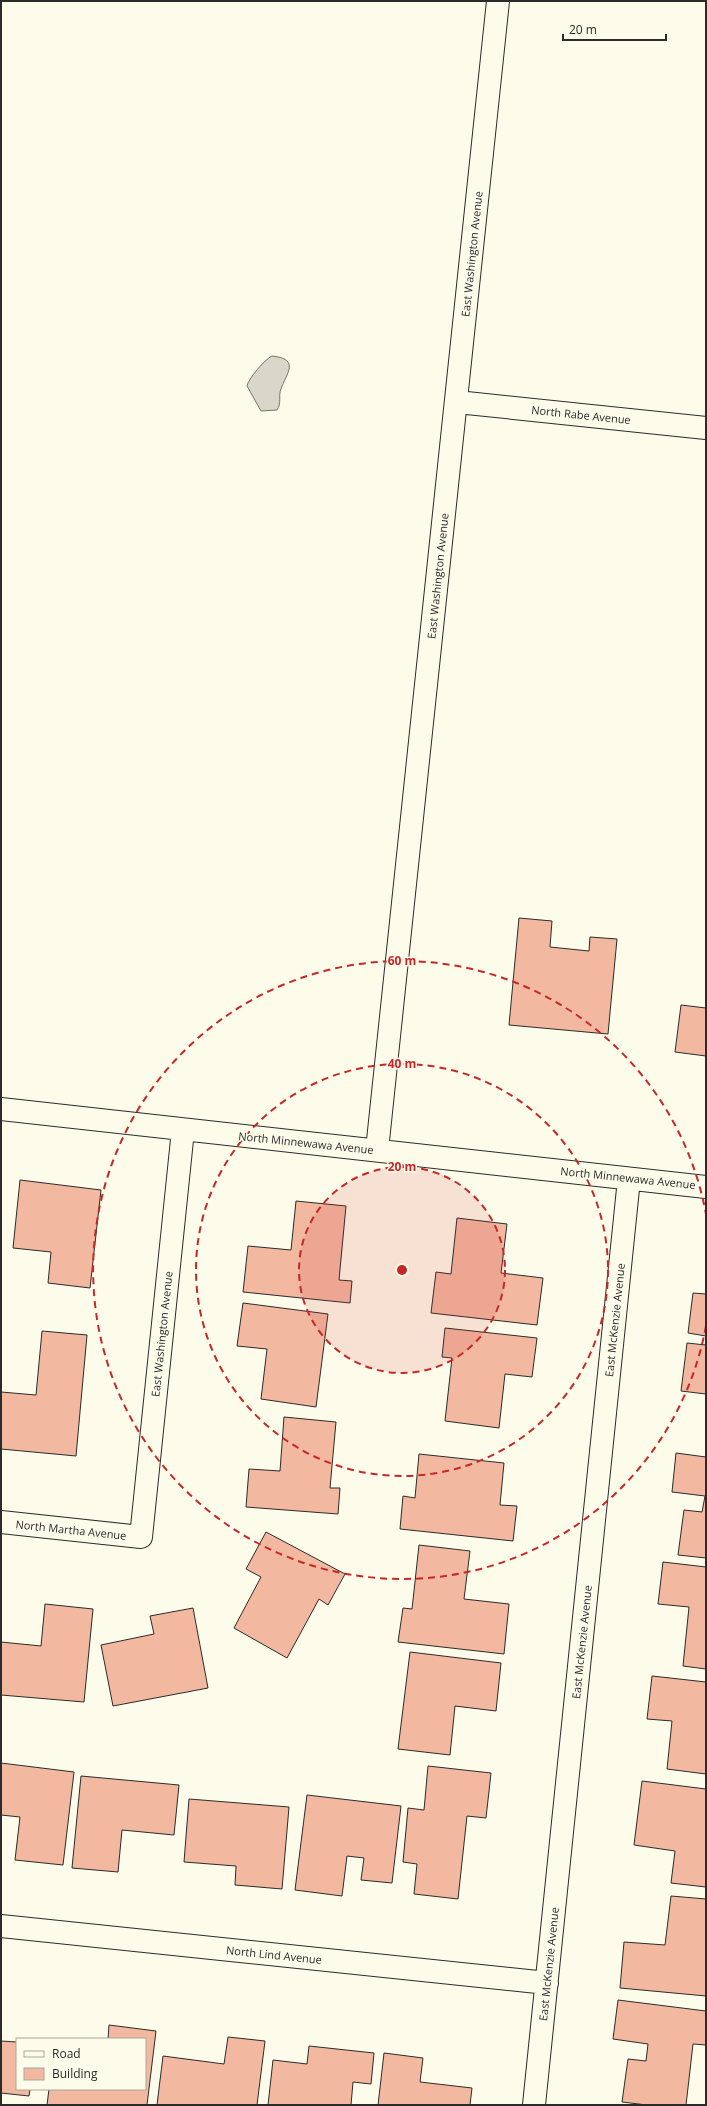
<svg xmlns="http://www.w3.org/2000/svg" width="707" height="2106" font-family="'Open Sans',sans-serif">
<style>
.water{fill:#d8d7c9;stroke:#74746e}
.building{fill:#f2b8a0;stroke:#2b2b2b}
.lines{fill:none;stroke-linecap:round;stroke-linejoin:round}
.minor-casing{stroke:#2b2b2b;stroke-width:24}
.minor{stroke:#fdfbea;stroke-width:22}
.ring{fill:none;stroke:#c62828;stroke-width:2;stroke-dasharray:7 5}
.labels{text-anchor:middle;stroke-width:3;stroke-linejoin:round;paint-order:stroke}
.street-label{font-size:11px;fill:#2b2b2b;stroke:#fdfbea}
.centre{fill:#c62828;stroke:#fdfbea;stroke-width:2}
.ring-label{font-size:12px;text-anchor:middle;font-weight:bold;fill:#c62828;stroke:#fdfbea;stroke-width:3;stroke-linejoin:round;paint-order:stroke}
</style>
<rect width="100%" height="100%" fill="#fdfbea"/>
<path class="water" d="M272,356c29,3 14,18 9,33 -3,7 1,14 -4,21l-16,1 -14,-25c1,-7 18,-27 25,-30z"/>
<path class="building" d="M519,918l33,3 -2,26 39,4 1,-14 27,2 -9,95 -99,-9z
M681,1005l25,3v48l-31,-4z
M20,1180l81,10 -11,98 -42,-5 3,-31 -38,-4z
M296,1201l50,5 -7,74 13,1 -2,22 -107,-11 5,-46 43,4z
M457,1218l50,6 -6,49 42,5 -6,47 -106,-12 5,-41 15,2z
M693,1293l13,1v42l-18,-3z
M243,1303l85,11 -12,93 -55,-8 6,-50 -30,-3z
M445,1328l92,10 -5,39 -27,-3 -6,54 -54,-7 7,-63 -10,-1z
M42,1331l45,4 -11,121 -75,-7v-57l35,3z
M687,1343l19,2v49l-25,-3z
M284,1417l52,5 -6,66h10l-2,26 -92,-7 3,-38 31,2z
M676,1453l30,4v101l-28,-3 6,-45 18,2 3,-16 -33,-4z
M419,1454l85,9 -4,42 17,1 -4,35 -113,-12 3,-33 12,2z
M266,1532l79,42 -17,31 -9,-6 -32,59 -53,-30 27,-51 -15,-8z
M419,1545l51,6 -6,48 45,5 -5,50 -106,-12 5,-34 9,1z
M663,1562l43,5v102l-23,-3 6,-59 -31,-3z
M45,1604l48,5 -9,93 -83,-7v-53l40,4z
M193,1608l15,80 -95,18 -12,-61 53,-11 -4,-18z
M410,1652l91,11 -5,48 -41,-5 -5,49 -52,-6z
M652,1676l54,6v92l-39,-5 5,-48 -25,-2z
M1,1763l73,9 -11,93 -48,-5 5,-43 -19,-2z
M428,1766l63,7 -5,45 -19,-2 -9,83 -44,-5 3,-30 -14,-2 5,-54 16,2z
M81,1776l98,9 -5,50 -52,-5 -4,42 -46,-4z
M642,1781l64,8v98l-35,-4 4,-32 -41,-6z
M307,1795l94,11 -9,77 -31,-3 3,-22 -17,-2 -5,40 -47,-6z
M189,1799l100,8 -7,82 -47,-4 1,-19 -52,-4z
M671,1896l35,3v97l-86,-8 4,-46 41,3z
M618,2000l88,11v34l-13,-1 -7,61h-39l-25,-3 6,-43 18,2 2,-17 -35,-5z
M109,2025l47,6 -9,74h-100l2,-16h96v-50h-37z
M228,2037l37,4 -8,64h-100l6,-49 61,8z
M1,2041l16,1v47h13l-1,7 -28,-3z
M309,2046l65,7 -3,31 -18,-2 -2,23h-83l5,-45 34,4z
M384,2053l39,5 -3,24 52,6 -2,17h-92z"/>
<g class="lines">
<defs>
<path id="minor" d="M457,402l249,26
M1,1109l705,78
M377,1150l121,-1149
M1,1522l140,15 42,-407
M1,1926l546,57
M534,2105l95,-926"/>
</defs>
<use href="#minor" class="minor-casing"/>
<use href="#minor" class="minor"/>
</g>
<circle cx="402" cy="1270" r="103" fill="#c62828" fill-opacity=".12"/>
<g class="ring">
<circle cx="402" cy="1270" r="103"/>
<circle cx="402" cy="1270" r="206"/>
<path d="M706 1326A309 309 0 1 1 706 1214"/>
</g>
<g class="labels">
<g class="street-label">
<text transform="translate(472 254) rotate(-84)" y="4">East Washington Avenue</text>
<text transform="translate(581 415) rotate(6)" y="4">North Rabe Avenue</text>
<text transform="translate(438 576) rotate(-84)" y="4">East Washington Avenue</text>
<text transform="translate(306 1143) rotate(6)" y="4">North Minnewawa Avenue</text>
<text transform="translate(628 1178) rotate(6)" y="4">North Minnewawa Avenue</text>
<text transform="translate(615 1320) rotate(-84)" y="4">East McKenzie Avenue</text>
<text transform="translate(162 1334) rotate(-84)" y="4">East Washington Avenue</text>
<text transform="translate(71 1530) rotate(6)" y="4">North Martha Avenue</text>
<text transform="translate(582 1642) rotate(-84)" y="4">East McKenzie Avenue</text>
<text transform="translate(274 1955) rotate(6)" y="4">North Lind Avenue</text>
<text transform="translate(549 1964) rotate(-84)" y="4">East McKenzie Avenue</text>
</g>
</g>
<circle cx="402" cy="1270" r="6" class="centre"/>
<g class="ring-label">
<text x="402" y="965">60 m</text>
<text x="402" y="1068">40 m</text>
<text x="402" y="1171">20 m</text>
</g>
<rect width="707" height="2106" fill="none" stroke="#2b2b2b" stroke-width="4"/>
<rect x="16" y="2038" width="130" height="52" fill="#fdfbea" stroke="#a9a89e"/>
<rect x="24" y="2051" width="20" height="6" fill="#fdfbea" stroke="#a9a89e"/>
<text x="52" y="2058" font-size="12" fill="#2b2b2b">Road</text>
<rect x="24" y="2068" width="20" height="12" fill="#f2b8a0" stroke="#a9a89e"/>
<text x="52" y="2078" font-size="12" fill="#2b2b2b">Building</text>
<path d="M563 34v6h103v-6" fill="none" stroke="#2b2b2b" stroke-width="2"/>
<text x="569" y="34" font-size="12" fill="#2b2b2b" stroke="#fdfbea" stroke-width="3" paint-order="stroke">20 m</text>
</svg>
